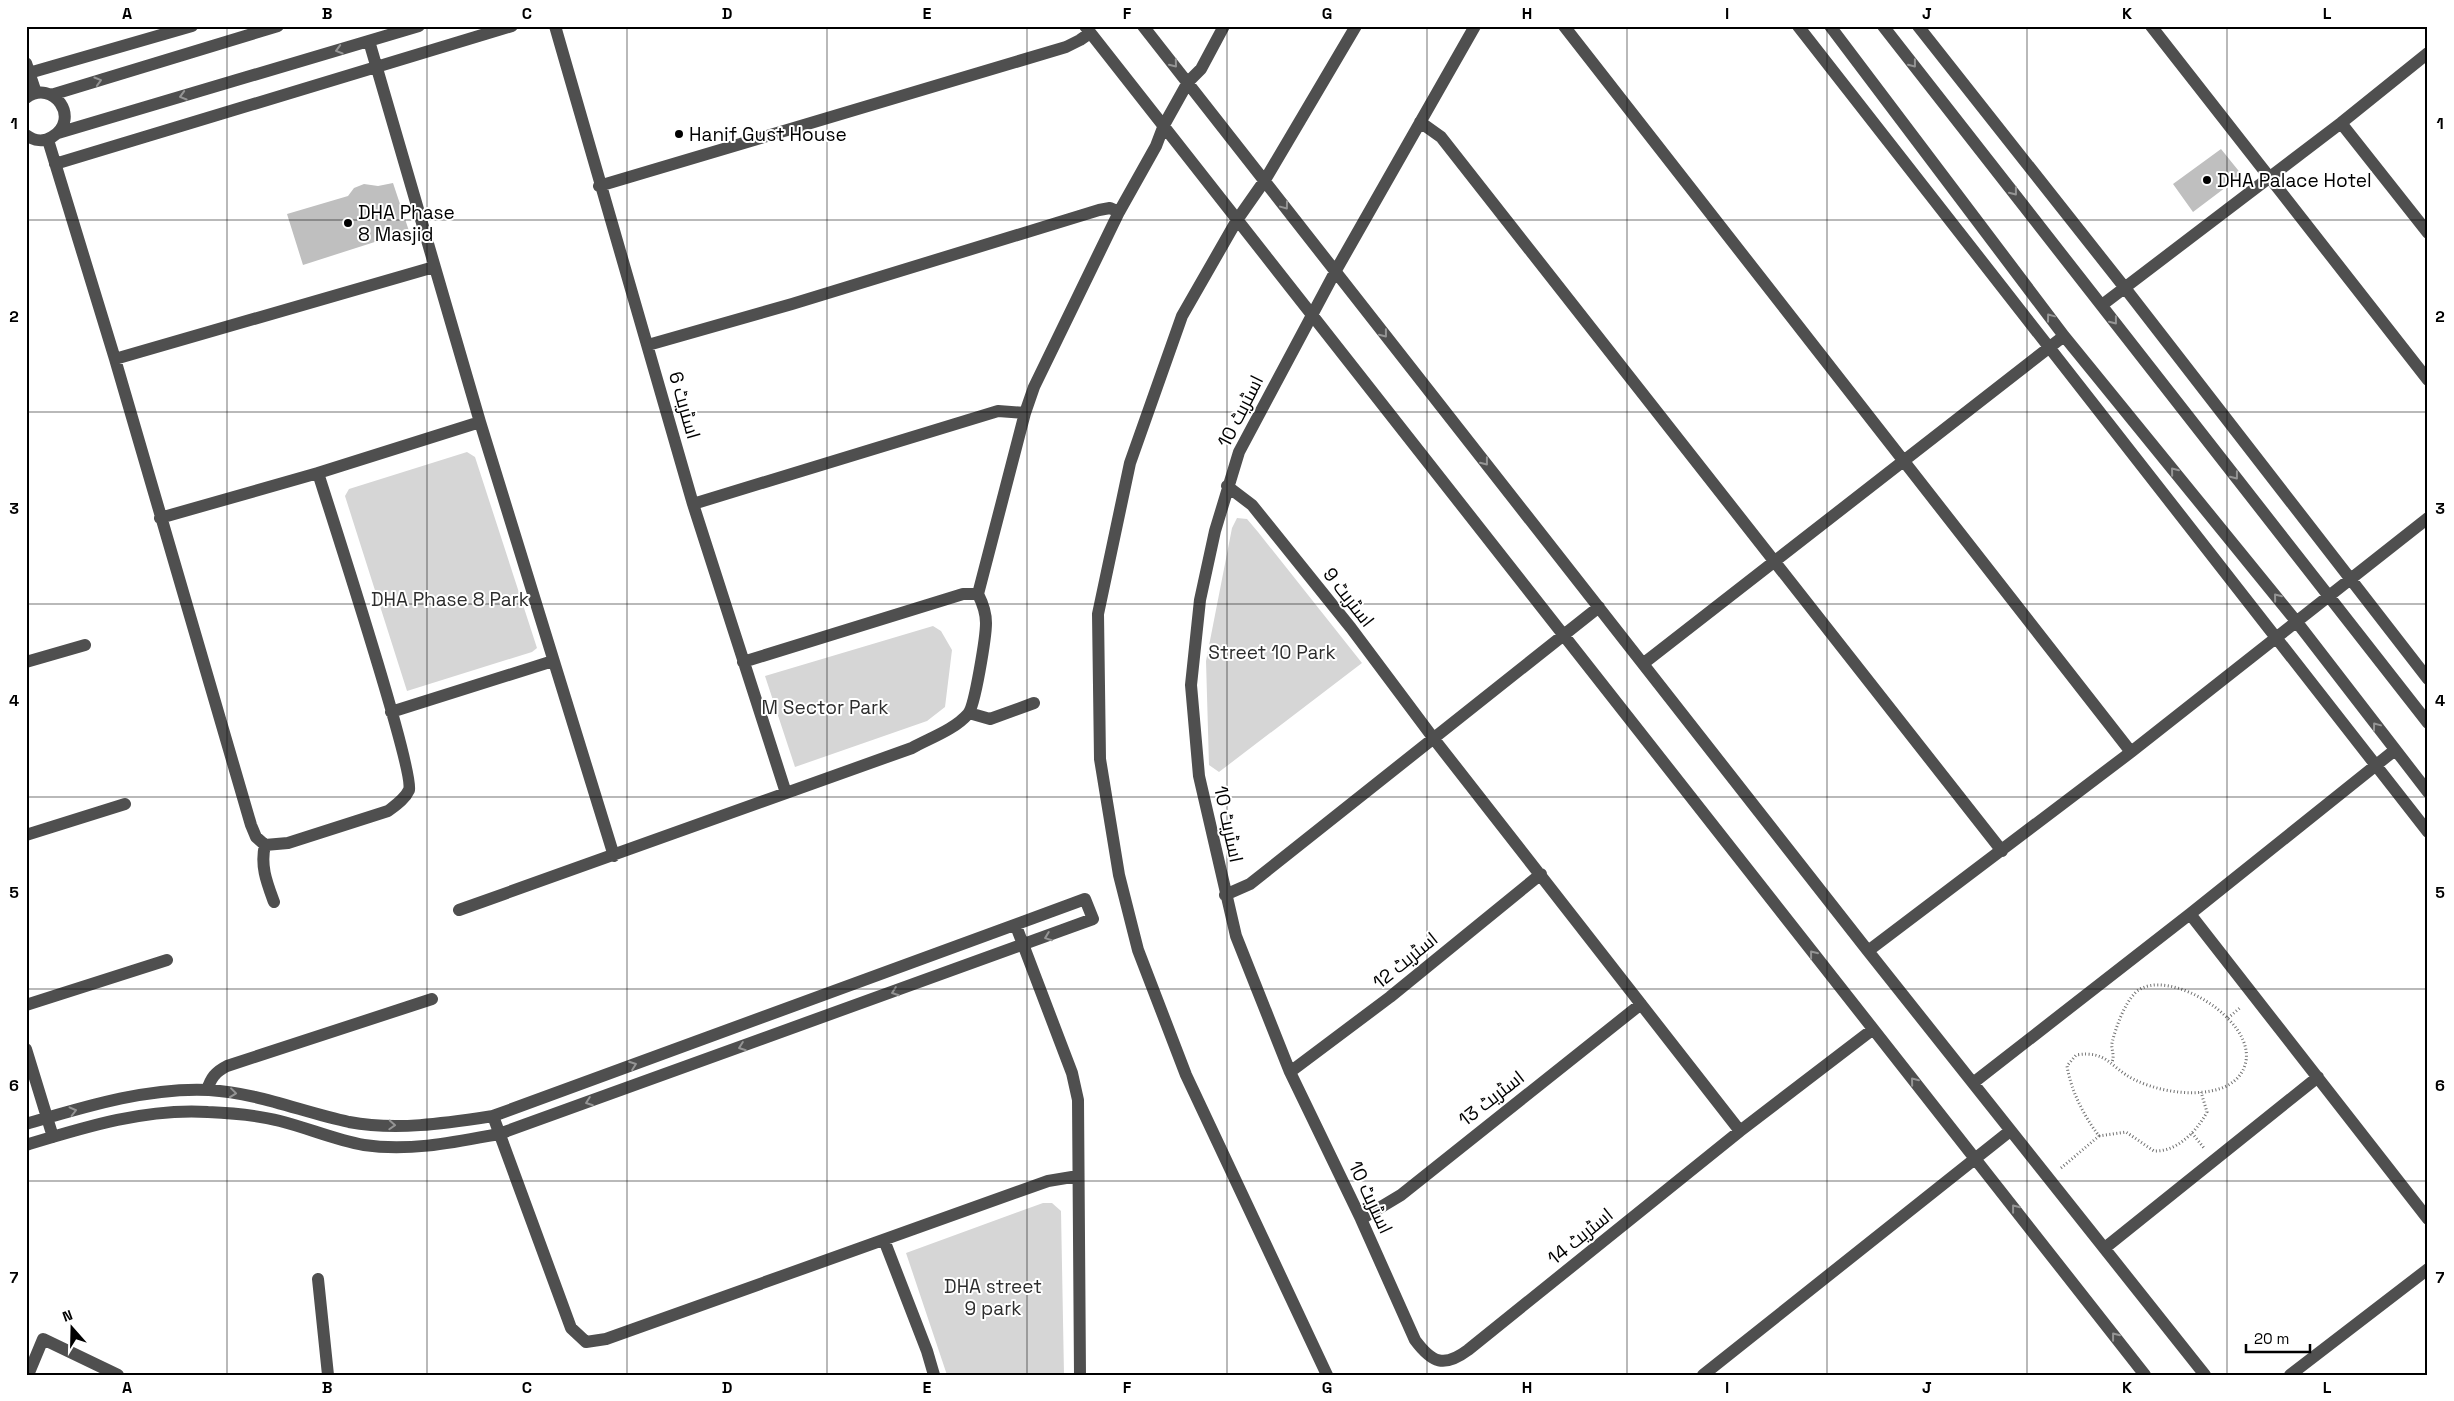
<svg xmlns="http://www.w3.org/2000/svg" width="2454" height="1401" font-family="'Space Grotesk',Cairo,sans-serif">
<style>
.green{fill:#d6d6d6}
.building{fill:#bfbfbf}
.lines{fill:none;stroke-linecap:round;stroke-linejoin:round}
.path{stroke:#717171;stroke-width:3;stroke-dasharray:1 2.5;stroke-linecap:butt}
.minor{stroke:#4f4f4f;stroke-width:12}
.oneway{stroke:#959595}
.grid{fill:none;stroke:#000;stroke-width:1;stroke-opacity:0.55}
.poi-dot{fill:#000;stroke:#fff;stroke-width:2}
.labels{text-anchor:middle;stroke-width:4;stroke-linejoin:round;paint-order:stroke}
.poi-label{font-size:19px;fill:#000;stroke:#fff;text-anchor:start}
.street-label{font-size:19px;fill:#000;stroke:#fff}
.park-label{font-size:19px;fill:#2d2d2d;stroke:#fff}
.neatline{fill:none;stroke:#000;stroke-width:2}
.grid-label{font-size:16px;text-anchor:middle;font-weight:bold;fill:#000}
</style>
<rect width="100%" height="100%" fill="#fff"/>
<path class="green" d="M467,452l8,5 62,191 -5,4 -125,39 -62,-195 4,-7z
M1237,518l10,1 11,13 104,131 -143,109 -10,-7 -3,-104 26,-133z
M933,626l8,5 11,19 -7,57 -18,14 -132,46 -30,-91z
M1043,1203h9l9,8 3,164h-117l-41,-122z"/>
<path class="building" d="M2221,149l21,26 -49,37 -20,-28z
M393,183l16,48 -106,34 -16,-51 61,-18 6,-8 10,-4 14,2z"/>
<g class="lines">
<path class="path" d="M2228,1018l13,-11
M2192,1133l12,15
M2099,1136l27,-4 28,19c23,1 43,-20 53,-39l-6,-20
M2061,1168l38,-32c-15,-20 -28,-45 -32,-70l9,-11c31,-5 34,12 57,24 22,11 53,17 78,12 15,-3 29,-10 34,-26 14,-44 -78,-100 -109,-73 -12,12 -20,35 -24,51 -1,7 3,12 0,19"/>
<path class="minor" d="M555,26l138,478 93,289
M1085,26l1060,1349
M1143,26l725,925 337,424
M1475,26l-140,246 -96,180 -24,79 -15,69 -9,85 8,91 37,160 54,136 71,147 54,121c17,23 29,28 53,10l272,-219 132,-101
M1564,26l567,726
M1798,26c208,270 419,538 630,806
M1830,26l234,310 232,285 132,171
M1883,26l545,697
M1918,26l207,262 303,391
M2151,26l277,354
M369,41l111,381 134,434
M26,63l10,30
M29,73l163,-47
M51,95l227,-69
M26,98c27,-20 56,21 26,39 -8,5 -18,4 -26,-2
M1420,122l21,15 561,714
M2341,123l87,110
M58,133l361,-107
M48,140l67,219 136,466 5,12 9,8 23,-2 100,-32c8,-6 17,-12 21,-21 6,-18 -79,-279 -91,-317
M55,164l457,-138
M599,186l467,-139 14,-7 10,-7
M2102,305l239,-182 87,-70
M648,345l144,-41 307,-94 11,-2 9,4
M115,359l319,-92
M1227,486l25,19 99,123 83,111 306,392
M693,504l305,-93 27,2
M160,518l158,-45 162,-51
M26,662l59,-17
M743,662l220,-68h15
M1644,663l420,-327
M391,712l162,-51
M969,713l21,6 44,-16
M26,835l99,-31
M265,845c-5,21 2,38 9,57
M1225,895l25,-11 349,-277
M459,910l453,-162c18,-10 42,-18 56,-34 7,-8 18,-78 18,-91 0,-11 -3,-19 -8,-29l47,-181 9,-26 85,-175 37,-66 8,-21 24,-43 13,-13 23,-43
M2190,914l238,305
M1016,926l56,147 6,27 2,275
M1868,951l263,-199 297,-234
M26,1005l141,-45
M26,1049l27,88
M1290,1072l100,-75 151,-123
M1973,1083l217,-169 205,-164
M207,1090c4,-12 8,-18 20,-24l205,-67
M493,1116l78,212 15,14 20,-3 442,-158 30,-5
M26,1124c58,-17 122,-37 183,-34 49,3 93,22 140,32 48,9 98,1 144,-6l592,-217 8,20 -594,215c-43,8 -90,18 -135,11 -29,-5 -56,-17 -84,-24 -23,-6 -48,-8 -72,-9 -62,-4 -123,15 -182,33
M1361,1219l40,-24 240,-191
M884,1240l43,111 7,24
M2106,1247l212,-170
M318,1279l10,96
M28,1375l15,-36 75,36
M1327,1375l-141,-300 -48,-125 -19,-75 -19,-116 -2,-145 32,-151 52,-147 55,-96 28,-40 91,-154
M1703,1375l307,-244
M2290,1375l138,-106"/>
</g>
<defs><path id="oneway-chevron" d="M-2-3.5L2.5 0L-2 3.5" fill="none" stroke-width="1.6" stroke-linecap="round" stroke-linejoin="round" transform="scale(1.25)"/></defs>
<g class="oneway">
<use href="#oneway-chevron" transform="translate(339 50) rotate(164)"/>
<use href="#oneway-chevron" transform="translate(1174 64) rotate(51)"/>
<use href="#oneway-chevron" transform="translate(1913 64) rotate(52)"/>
<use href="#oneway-chevron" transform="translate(98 81) rotate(-17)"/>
<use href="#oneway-chevron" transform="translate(183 96) rotate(164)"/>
<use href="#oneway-chevron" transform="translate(2014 192) rotate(52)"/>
<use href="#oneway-chevron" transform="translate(1285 206) rotate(53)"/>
<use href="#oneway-chevron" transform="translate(2050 317) rotate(-127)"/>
<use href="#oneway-chevron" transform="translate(2114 321) rotate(52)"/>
<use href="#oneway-chevron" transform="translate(1384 334) rotate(52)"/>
<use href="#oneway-chevron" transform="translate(1485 462) rotate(52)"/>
<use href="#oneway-chevron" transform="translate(2174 471) rotate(-129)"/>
<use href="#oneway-chevron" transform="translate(2235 476) rotate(52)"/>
<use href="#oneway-chevron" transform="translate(2277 597) rotate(-129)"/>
<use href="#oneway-chevron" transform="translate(2376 726) rotate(-127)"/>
<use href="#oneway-chevron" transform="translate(1048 937) rotate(159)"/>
<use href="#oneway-chevron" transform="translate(1813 954) rotate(-128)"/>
<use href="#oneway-chevron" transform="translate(895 992) rotate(160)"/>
<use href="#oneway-chevron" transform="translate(742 1047) rotate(160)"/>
<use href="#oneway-chevron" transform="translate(633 1065) rotate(-20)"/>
<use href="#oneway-chevron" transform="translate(1914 1081) rotate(-129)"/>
<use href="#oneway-chevron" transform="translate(233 1093) rotate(7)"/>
<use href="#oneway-chevron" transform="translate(589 1102) rotate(160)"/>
<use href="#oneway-chevron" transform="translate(73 1111) rotate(-14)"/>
<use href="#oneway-chevron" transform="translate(392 1125) rotate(3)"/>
<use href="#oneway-chevron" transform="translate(2015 1208) rotate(-128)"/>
<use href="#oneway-chevron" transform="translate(2115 1336) rotate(-128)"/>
</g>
<path class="grid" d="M227,26v1349M427,26v1349M627,26v1349M827,26v1349M1027,26v1349M1227,26v1349M1427,26v1349M1627,26v1349M1827,26v1349M2027,26v1349M2227,26v1349M26,220h2402M26,412h2402M26,604h2402M26,797h2402M26,989h2402M26,1181h2402"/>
<g class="poi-dot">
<circle cx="679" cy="134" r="5"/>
<circle cx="2207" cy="180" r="5"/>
<circle cx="348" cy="223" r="5"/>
</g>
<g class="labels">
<g class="poi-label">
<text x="689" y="141">Hanif Gust House</text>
<text x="2217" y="187">DHA Palace Hotel</text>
<text x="358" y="219">DHA Phase<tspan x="358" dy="22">8 Masjid</tspan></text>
</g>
<g class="street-label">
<text transform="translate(685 405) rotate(74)" y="7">اسٹریٹ 6</text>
<text transform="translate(1240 411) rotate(-63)" y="7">اسٹریٹ 10</text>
<text transform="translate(1349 597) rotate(52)" y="7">اسٹریٹ 9</text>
<text transform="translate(1229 824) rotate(78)" y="7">اسٹریٹ 10</text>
<text transform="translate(1405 960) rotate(-39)" y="7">اسٹریٹ 12</text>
<text transform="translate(1491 1098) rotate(-38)" y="7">اسٹریٹ 13</text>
<text transform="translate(1371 1197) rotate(65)" y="7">اسٹریٹ 10</text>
<text transform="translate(1580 1236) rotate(-39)" y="7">اسٹریٹ 14</text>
</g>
<g class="park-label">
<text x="450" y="606">DHA Phase 8 Park</text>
<text x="1272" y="659">Street 10 Park</text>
<text x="825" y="714">M Sector Park</text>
<text x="993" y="1293">DHA street<tspan x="993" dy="22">9 park</tspan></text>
</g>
</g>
<rect width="2454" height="1401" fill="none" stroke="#ffffff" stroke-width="55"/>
<g transform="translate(72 1328) rotate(340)" stroke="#ffffff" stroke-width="4" paint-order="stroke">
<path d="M0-4L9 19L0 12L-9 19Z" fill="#000000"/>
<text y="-8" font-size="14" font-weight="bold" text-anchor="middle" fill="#000000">N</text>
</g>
<path d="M2246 1344v8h64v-8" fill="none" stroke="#000000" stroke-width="2.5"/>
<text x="2254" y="1344" font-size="15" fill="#000000" stroke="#ffffff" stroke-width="4" paint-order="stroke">20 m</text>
<rect x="28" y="28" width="2398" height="1346" class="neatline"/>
<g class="grid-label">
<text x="127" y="19">A</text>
<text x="327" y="19">B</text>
<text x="527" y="19">C</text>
<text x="727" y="19">D</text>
<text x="927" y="19">E</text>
<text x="1127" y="19">F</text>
<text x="1327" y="19">G</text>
<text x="1527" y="19">H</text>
<text x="1727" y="19">I</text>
<text x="1927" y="19">J</text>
<text x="2127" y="19">K</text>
<text x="2327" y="19">L</text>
<text x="14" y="129">1</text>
<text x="2440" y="129">1</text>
<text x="14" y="322">2</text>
<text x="2440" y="322">2</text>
<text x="14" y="514">3</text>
<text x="2440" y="514">3</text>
<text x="14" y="706">4</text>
<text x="2440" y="706">4</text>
<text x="14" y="898">5</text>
<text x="2440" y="898">5</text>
<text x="14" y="1091">6</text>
<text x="2440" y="1091">6</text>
<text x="14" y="1283">7</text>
<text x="2440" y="1283">7</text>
<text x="127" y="1393">A</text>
<text x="327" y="1393">B</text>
<text x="527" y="1393">C</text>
<text x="727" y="1393">D</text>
<text x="927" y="1393">E</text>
<text x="1127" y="1393">F</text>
<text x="1327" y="1393">G</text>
<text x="1527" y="1393">H</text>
<text x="1727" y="1393">I</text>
<text x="1927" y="1393">J</text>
<text x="2127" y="1393">K</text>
<text x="2327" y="1393">L</text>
</g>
</svg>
